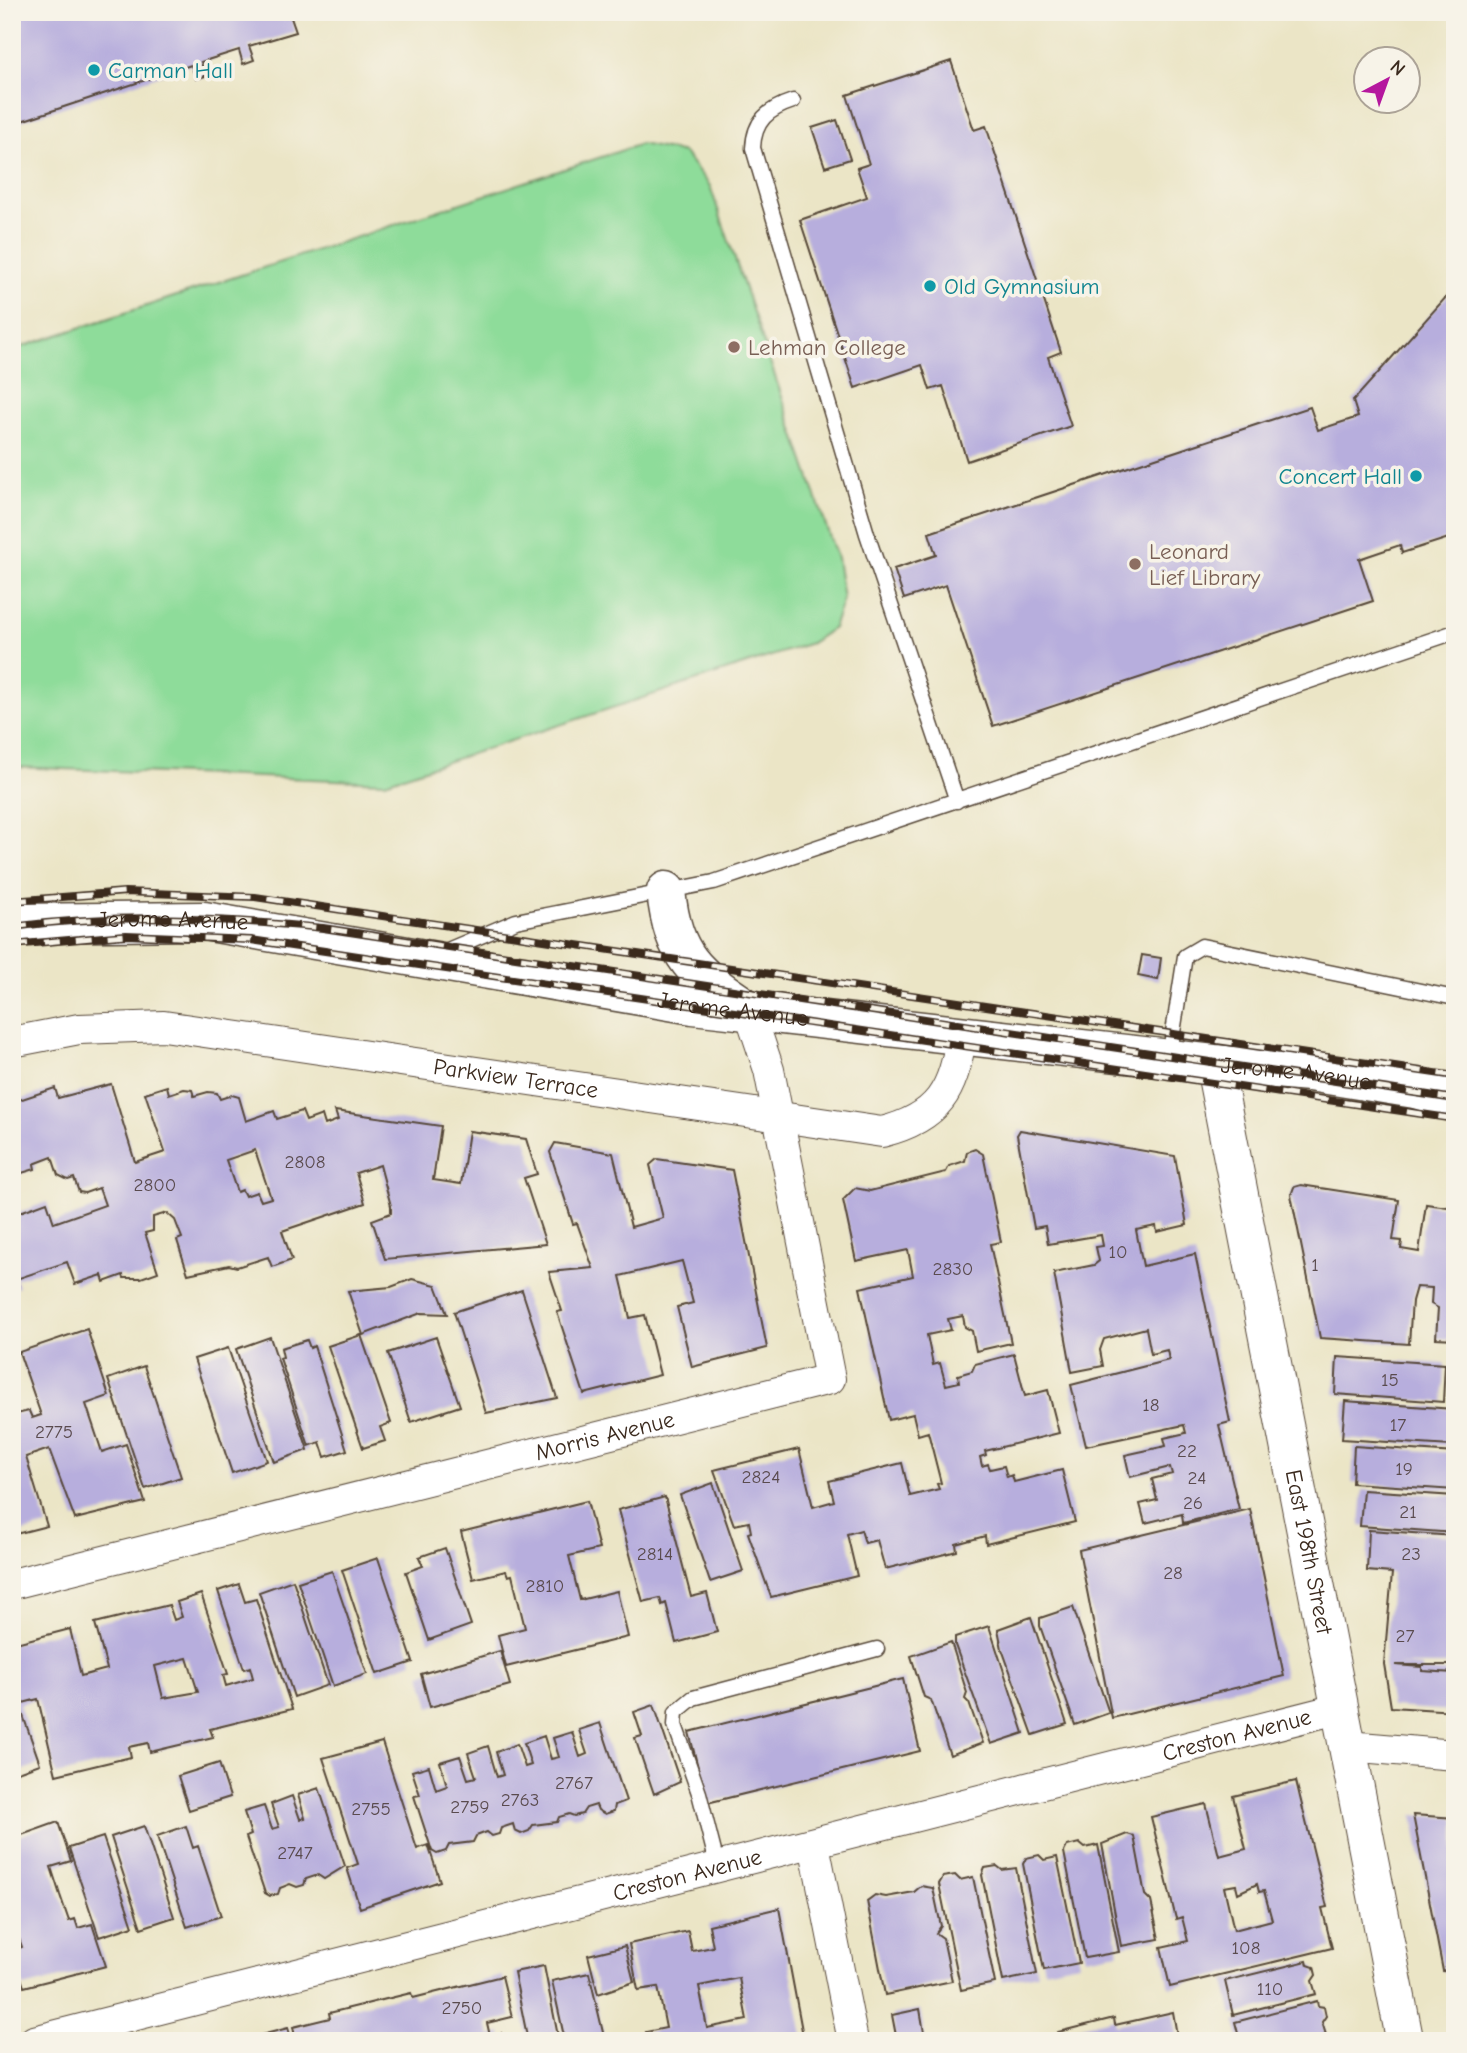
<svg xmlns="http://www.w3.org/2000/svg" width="1467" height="2053" font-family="'Comic Neue',sans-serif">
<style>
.green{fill:#8edc9a;stroke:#64835c;stroke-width:2}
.building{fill:#b7aedd;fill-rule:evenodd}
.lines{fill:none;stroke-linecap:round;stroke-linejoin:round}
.service-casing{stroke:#554637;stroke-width:17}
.minor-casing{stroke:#554637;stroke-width:32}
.tertiary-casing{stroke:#554637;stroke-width:39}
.secondary-casing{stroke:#554637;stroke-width:41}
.service{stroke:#fff;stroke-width:14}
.minor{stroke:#fff;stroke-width:30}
.tertiary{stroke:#fff;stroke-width:37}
.secondary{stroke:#fff;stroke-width:38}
.rail-casing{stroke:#3b2a1e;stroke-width:8}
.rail{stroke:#f7f3e8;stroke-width:5;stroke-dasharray:16;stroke-linecap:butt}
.culture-dot{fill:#0f9aa8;stroke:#f7f3e8;stroke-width:2.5}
.education-dot{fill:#8d6e63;stroke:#f7f3e8;stroke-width:2.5}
.labels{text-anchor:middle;stroke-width:7;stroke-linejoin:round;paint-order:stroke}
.number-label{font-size:19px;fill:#5a4b4e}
.culture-label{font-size:23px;fill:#0d838f;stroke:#f7f3e8;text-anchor:start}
.education-label{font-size:23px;fill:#785e54;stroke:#f7f3e8;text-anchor:start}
.street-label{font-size:23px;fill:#3b2a1e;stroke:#f7f3e8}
</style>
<rect width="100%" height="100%" fill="#f7f3e8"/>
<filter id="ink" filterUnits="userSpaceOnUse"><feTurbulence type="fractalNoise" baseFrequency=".0143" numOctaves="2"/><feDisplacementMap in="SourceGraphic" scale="14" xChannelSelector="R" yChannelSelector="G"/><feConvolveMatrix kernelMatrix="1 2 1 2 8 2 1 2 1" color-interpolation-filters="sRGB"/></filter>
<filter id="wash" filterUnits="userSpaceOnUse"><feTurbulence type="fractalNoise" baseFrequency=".00686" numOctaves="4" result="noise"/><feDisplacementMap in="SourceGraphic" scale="28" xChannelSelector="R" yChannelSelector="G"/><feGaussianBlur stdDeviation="1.57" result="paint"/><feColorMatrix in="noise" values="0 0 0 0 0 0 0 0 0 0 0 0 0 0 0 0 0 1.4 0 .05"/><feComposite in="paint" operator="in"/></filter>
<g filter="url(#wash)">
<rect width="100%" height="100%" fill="#ebe5c6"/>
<path class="green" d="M641,144l43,9 26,33 127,372 6,41 -10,29 -22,15 -426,139 -371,-15 -2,-417z"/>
<g id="blocks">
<path class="building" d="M12,12h277l7,20 -47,14 5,14 -11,4 -4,-14 -38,12 4,14 -9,3 -5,-14 -179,59z
M951,61l23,69 12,-4 75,226 -13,5 23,69 -104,35 -24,-75 -13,4 -8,-25 -67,23 -55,-168 67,-23 -10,-29 12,-4 -22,-69z
M837,120l13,39 -25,8 -13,-39z
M1455,287v249l-53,17 -2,-8 -41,14 14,42 -380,125 -47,-141 -42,14 -10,-30 42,-14 -7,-22 381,-126 8,23 40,-13 -5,-16z
M1142,955l19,3 -3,22 -20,-4z
M111,1084l24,78 30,-10 -20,-59 22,-7 2,8 15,-5 8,1 2,6 14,-4 9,1 3,6 12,-4 7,2 7,24 28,-10 3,8 25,-8 4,10 16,-6 3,10 13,-5 -3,-9 106,15 -8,54 28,4 8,-53 57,8 11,35 -13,4 22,66 -161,15 -13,-39 19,-7v-7l-11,-41 -24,8 9,30 -83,28 10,29 -20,7 -4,-10 -31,10 -8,-2 -41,9 -11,-34 5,-2 -7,-18 -8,-7 -14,4v14l-8,2 13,39 -17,6h-17l-1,-3 -19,7 -2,-7 -27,9 -8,-22 -51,17 3,8 -7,2v-74l35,-13 7,21 51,-18 -6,-17 -14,5 -6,-1 -5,-14 -6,2 -10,-5 -6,-18 -18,7 1,5 -23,7 1,-74 42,-14 3,10zM255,1150l16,48 -10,3 -4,-9 -12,4 -3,-6 -5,2 -11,-32z
M1020,1130l155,26 12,69 -30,7 -1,-6 -20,4 7,36 52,-12 35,168 -11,3 20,84 -56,14 -1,-9 -37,9 -5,-19 17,-4 -5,-21 20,-5 -2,-7 -40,10 -5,-22 41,-9 -2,-8 22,-5 -2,-8 -98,21 -15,-61 98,-25 -2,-10 -16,4 -5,-26 -42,11 -4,11 3,16 -31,6 -18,-99 40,-8 5,-4 -3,-14 7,-1 -2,-11 -53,9 -3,-18 -11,2 -17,-93z
M555,1143l58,10 18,74 32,-9 -13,-53 7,-6 75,11 35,178 -75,19 -15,-60 16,-4 -11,-42 -62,15 10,42 15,-3 15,60 -76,19 -27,-82 5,-1 -13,-39 44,-4 -16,-45 -4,1 -23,-72z
M975,1149l8,5 18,88 -11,2 21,99 -35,8 -4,-20 -7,-4 -2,-11 -15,3 3,11 -24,5 6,30 7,-2 6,22 13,-3 -1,-7 14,-4 3,-7 39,-10 11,42 23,-6 11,43 -74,18 1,4 -6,2 2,9 6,-2 2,5 14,-3 3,11 5,-2 2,7 48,-12 13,52 -89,22 -1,-8 -29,8 1,7 -72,18 -8,-29 -12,3 -4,-13 -14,4 10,42 -86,21 -23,-64 3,-1 -2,-10 -15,3 -20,-55 85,-21 14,58 21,-6 -5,-20 73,-18 8,33 29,-7 -2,-5 4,-1 -13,-51 -10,3 -5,-21 -24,6 -29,-132 53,-12 -5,-26 -52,11 -13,-61 12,-12 15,3 76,-19 3,-6 16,-5 2,-9z
M1301,1185l98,15 -6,40 9,1 -1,8 18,3 7,-48 29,4v131l-19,-1 2,-30 -7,-4 1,-16 -16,-1 -4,14 -3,43 -89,-6 -29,-143 3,-8z
M412,1279l24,6 11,29 -26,-1 -58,22 -15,-44 43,-4z
M522,1290l35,108 -71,15 -32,-101z
M87,1329l22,67 -23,8 16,48 24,-8 19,58 -70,17 -26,-70 -23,8 21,69 -35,9v-127l5,6 12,-3 3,7 9,-3 -22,-63z
M361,1335l30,88 -11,4 5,14 -22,7 -35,-102z
M270,1337l38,113 -34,12 -38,-113z
M436,1337l24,69 -49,16 -23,-69z
M307,1340l3,8 4,-2 33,104 -22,7 -5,-15 -11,4 -29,-88 3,-1 -2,-9z
M228,1348l39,113 -35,12 -38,-114z
M1337,1357l108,7 -2,38 -108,-8z
M144,1366l37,111 -36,12 -37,-110z
M1345,1401l108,8 -2,37 -109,-7z
M1354,1446l101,7v37l-103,-7z
M713,1483l30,88 -33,11 -30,-87z
M1363,1490l92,6v37l-95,-7z
M665,1497l26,100 16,-4 10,39 -41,11 -10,-40 -4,2 -2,-7 -17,4 -25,-92z
M587,1501l12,48 -30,7 11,44 37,-9 11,46 -122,30 -8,-32 27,-7 -13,-53 -4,1 -2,-5 -33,8 -12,-47z
M1250,1509l34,167 -172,42 -33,-168z
M1369,1530l86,6v129h-60l27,2v4l33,2v38l-64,-4 -7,-43 8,-91 -25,-2z
M445,1548l26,77 -42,15 -23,-68 17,-6 -4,-9z
M378,1558l35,104 -36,12 -35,-104z
M332,1571l35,103 -34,12 -35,-104z
M293,1580l35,105 -34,12 -35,-105z
M239,1584l6,18 11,-3 36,110 -82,20 3,8 -63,15 -2,-9 -19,4 2,10 -75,18 -18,-76 -19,5 21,60 -28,10v-130l58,-15 11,47 26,-7 -12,-46 74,-18 5,15 8,-3 -5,-15 24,-8 27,80 -5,1 3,11 27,-8 -3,-11 -6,2 -26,-78zM187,1658l11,34 -35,6 -8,-32z
M1073,1607l36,106 -34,12 -35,-99v-8z
M1031,1617l36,107 -34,11 -31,-86 -4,-20z
M989,1626l35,107 -33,11 -36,-99v-8z
M951,1642l16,51 -2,6 4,4 14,40 -33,12 -19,-55 -7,-3 -13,-41z
M500,1651l10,34 -80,22 -9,-33z
M903,1679l17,72 -213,52 -18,-71z
M654,1705l26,77 -26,12 -19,-56 7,-2 -8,-24z
M600,1723l26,78 -11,4 -1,6 -9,3 -7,-4 -2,-5 -10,3 -4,6 -8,2 -5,-2 -10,3 -2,5 -24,3 -4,6 -8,3 -6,-3 -2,-7 -12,4 -2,6 -7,2 -5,-4 -11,4 -3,6 -24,3 -3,6 -9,3 -5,-3 -18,-55 6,-1 -8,-24 17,-5 7,24 11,-4 -7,-24 20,-6 8,23 8,-2 -8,-24 20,-7 9,31 6,-2 -7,-23 21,-8 8,23 6,-2 -7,-22 20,-7 7,23 8,-2 -6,-19 19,-6 8,25 7,-3 -8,-24z
M382,1742l35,107 11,-4 12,36 -80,27 -13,-40 11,-4 -35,-106z
M219,1763l11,34 -41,13 -11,-34z
M1296,1781l31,126 -5,1 10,40 -162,39 -9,-40 27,-6 -6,-24 -6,2 -25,-102 55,-13 13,52 27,-7 -13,-53zM1257,1884l2,8 5,-1 8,29 -38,10 -10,-43 12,-2 2,8z
M319,1788l26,78 -21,13 -6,-4 -12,4 -2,6 -7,2 -7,-3 -10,4 -2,6 -8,2 -5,-3 -19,-56 5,-2 -7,-23 20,-6 8,23 7,-2 -8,-23 21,-8 8,23 5,-1 -7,-23z
M1413,1815l42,3v154l-12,-1z
M58,1822l13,39 -20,6 9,28 9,26 6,-2 3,9 14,-4 14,42 -82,21 -12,-36 10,-4 -10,-29v-84l6,-2 1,4z
M144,1826l30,91 -33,11 -30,-91z
M186,1826l7,22 5,-2 23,70 -34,11 -30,-91z
M1127,1834l7,2 11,59 6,6 8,38 -38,7 -19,-102z
M103,1837l30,89 -34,11 -30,-89z
M1079,1843l6,5 13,-3 21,107 -34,6 -21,-106 3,-6z
M1039,1855l5,5 13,-3 22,106 -35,7 -21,-106 3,-6z
M997,1866l5,4 14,-2 21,106 -34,7 -21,-106 3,-7z
M955,1875l5,5 13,-3 22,106 -34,7 -22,-106 4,-7z
M921,1886l12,2 8,38 -5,7 7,5 9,43 -67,14 -18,-94 8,-6 11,2 28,-5z
M779,1908l25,133h-156l-2,-9 20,-4 -8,-41 -20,3 -9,-46 59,-13 4,20 21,-4 -4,-22zM739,1978l8,42 -40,8 -8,-42z
M625,1946l9,36 -36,12 -10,-39z
M1307,1961l1,4 6,2 2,8 -4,6 4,13 -83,21 -8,-34z
M544,1966l15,75h-31l-14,-69z
M589,1973l16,68h-40l-13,-60z
M502,1976l10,41 -25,6 3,13 11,-3 1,8h-53l-2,-7 -23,7h-128l-3,-14 37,-9 -1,-5 82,-20 2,5z
M1447,1988h8v30h-1z
M1317,2001l1,5 6,1 2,9 -4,6 4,13 -24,6h-62l-5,-19z
M920,2009l5,29 -28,3 -5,-26z
M1173,2012l5,29h-118l-2,-9 56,-14 1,7z
M288,2028l4,13h-42v-3z"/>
</g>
</g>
<g filter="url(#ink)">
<use href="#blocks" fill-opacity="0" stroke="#554637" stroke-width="2"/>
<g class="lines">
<defs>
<path id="service" d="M793,101c-25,8 -39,20 -40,47l114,386 90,267
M443,952l73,-31 198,-39 741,-250
M1169,1058l16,-102 17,-10 253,52
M718,1868l-19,-75 -24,-68 1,-13 17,-14 184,-49"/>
<g id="minor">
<path id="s1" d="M12,1042l67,-13 85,-3 718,106c56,-14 73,-42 79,-97"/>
<path id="s2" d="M12,1584l818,-205 -61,-309 -20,-60"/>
<path d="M1348,1746l107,9"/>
<path d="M814,1844l39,197"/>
<path id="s3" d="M34,2041l1307,-333"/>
</g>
<g id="tertiary">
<path id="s4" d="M1214,1064l191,977"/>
</g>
<g id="secondary">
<path d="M666,891c7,66 29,83 82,118"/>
<path id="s5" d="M12,923l192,-2 489,84 521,59 95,8 106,17 40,10"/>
</g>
</defs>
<use href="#service" class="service-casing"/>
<use href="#minor" class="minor-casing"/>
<use href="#tertiary" class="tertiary-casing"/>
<use href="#secondary" class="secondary-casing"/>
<use href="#service" class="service"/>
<use href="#minor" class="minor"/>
<use href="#tertiary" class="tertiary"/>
<use href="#secondary" class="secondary"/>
<defs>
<g id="rail">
<path d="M12,901l113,-9 130,5 1200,179"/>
<path id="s6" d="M12,927c104,-14 206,-9 311,1l1132,171"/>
<path d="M12,945l114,-10 125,5 1204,179"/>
</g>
</defs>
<use href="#rail" class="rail-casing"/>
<use href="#rail" class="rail"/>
</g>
</g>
<g class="culture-dot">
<circle cx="94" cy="70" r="7"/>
<circle cx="930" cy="286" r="7"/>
<circle cx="1416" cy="476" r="7"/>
</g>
<g class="education-dot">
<circle cx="734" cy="347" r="7"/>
<circle cx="1135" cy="564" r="7"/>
</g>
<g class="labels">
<g class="number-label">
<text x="305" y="1168">2808</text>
<text x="155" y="1191">2800</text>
<text x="1118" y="1258">10</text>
<text x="1315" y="1271">1</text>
<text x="953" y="1275">2830</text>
<text x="1390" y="1386">15</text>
<text x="1151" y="1411">18</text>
<text x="1398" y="1431">17</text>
<text x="54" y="1438">2775</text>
<text x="1187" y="1457">22</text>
<text x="1404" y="1475">19</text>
<text x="761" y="1483">2824</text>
<text x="1197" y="1484">24</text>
<text x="1193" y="1509">26</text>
<text x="1408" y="1518">21</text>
<text x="655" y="1560">2814</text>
<text x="1411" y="1560">23</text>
<text x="1173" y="1579">28</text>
<text x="545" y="1592">2810</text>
<text x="1405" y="1642">27</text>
<text x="574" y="1789">2767</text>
<text x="520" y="1806">2763</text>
<text x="470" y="1813">2759</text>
<text x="371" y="1815">2755</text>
<text x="295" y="1859">2747</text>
<text x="1246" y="1954">108</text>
<text x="1270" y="1995">110</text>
<text x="462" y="2014">2750</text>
</g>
<g class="culture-label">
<text x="108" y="78">Carman Hall</text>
<text x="944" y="294">Old Gymnasium</text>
<text x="1402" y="484" text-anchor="end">Concert Hall</text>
</g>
<g class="education-label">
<text x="748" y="355">Lehman College</text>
<text x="1149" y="559">Leonard<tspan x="1149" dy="26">Lief Library</tspan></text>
</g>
<g class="street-label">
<text dy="8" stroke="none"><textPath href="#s6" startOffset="161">Jerome Avenue</textPath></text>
<text dy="8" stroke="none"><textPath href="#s5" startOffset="728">Jerome Avenue</textPath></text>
<text dy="8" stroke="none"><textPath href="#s5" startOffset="1295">Jerome Avenue</textPath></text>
<text dy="8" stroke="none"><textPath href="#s1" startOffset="509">Parkview Terrace</textPath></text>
<text dy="8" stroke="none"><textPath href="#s2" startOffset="611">Morris Avenue</textPath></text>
<text dy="8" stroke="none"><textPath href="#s4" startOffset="497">East 198th Street</textPath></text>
<text dy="8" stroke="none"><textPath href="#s3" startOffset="1241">Creston Avenue</textPath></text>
<text dy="8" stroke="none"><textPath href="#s3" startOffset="674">Creston Avenue</textPath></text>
</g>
</g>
<rect width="1467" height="2053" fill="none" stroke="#f7f3e8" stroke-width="42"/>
<g transform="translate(1387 80) rotate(41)"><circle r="33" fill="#f7f3e8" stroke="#aca397" stroke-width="2"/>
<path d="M0-5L12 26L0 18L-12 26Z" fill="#b5179e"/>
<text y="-10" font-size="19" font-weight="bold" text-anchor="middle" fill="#3b2a1e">N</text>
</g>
</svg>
